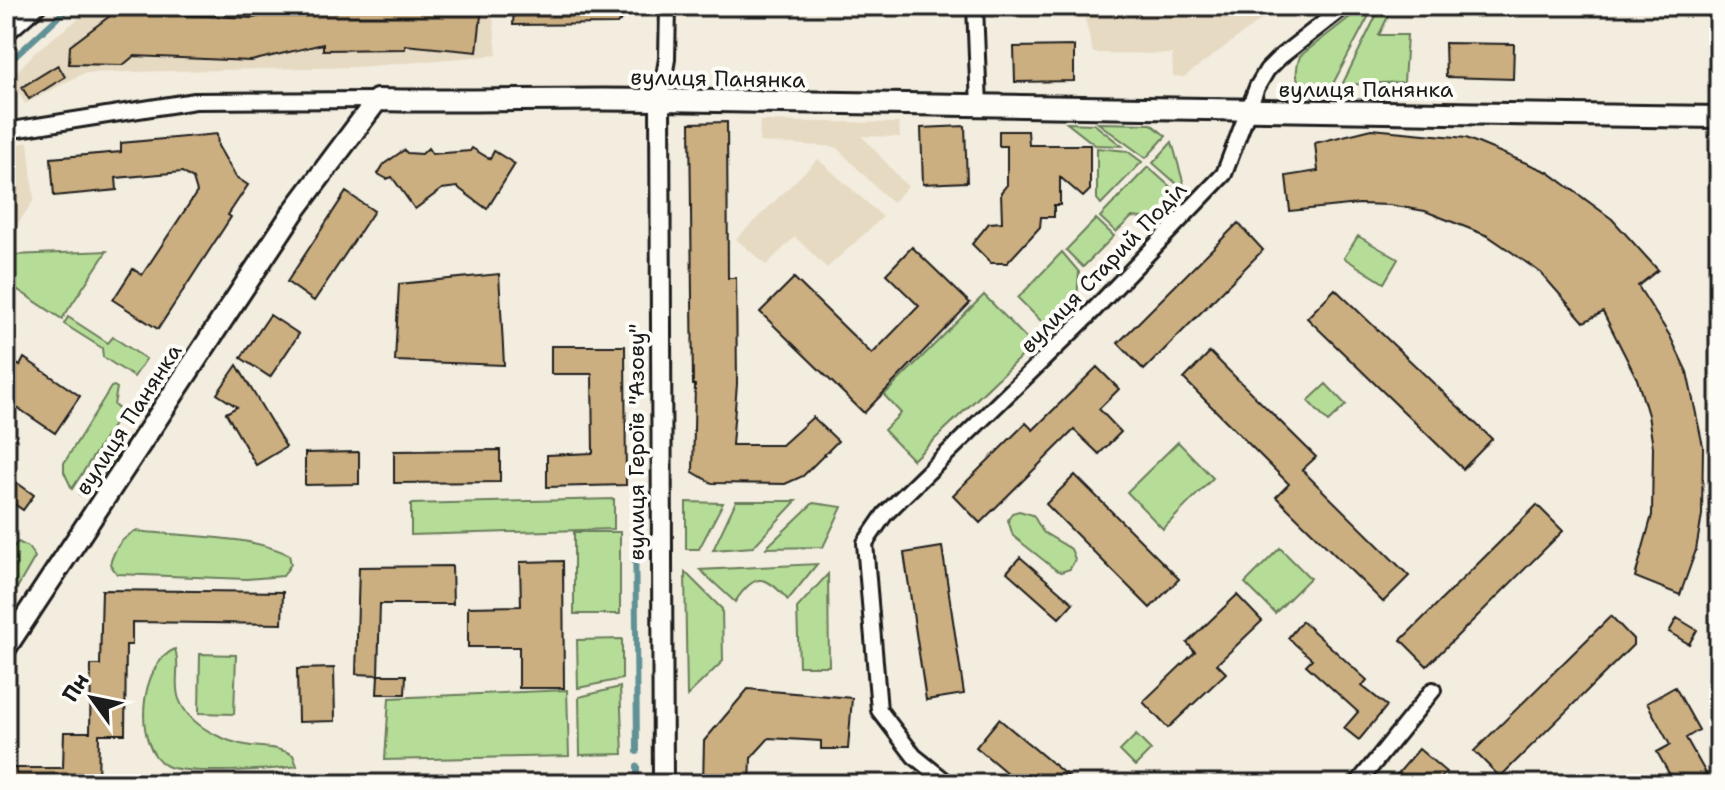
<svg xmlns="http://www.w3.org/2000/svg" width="1725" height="790" font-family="'Shantell Sans',sans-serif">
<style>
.built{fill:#e7dac3}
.green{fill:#b6dd98;stroke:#697c5a;stroke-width:2}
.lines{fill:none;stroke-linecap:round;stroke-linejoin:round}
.stream{stroke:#609196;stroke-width:6}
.building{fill:#ccaf81;stroke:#1c1c1c;stroke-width:2}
.minor-casing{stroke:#1c1c1c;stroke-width:20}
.tertiary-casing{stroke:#1c1c1c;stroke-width:24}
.secondary-casing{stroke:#1c1c1c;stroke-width:26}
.minor{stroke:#fdfcf7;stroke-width:14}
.tertiary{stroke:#fdfcf7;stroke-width:18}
.secondary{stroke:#fdfcf7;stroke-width:20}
.labels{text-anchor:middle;stroke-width:8;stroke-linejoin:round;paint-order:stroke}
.street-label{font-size:22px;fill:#1c1c1c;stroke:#fdfcf7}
</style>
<rect width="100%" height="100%" fill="#f3eddf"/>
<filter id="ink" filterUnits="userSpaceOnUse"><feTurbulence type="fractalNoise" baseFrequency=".0125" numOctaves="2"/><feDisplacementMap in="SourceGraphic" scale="16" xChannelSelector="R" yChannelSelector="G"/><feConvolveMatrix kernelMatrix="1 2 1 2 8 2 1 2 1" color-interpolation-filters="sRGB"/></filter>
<g filter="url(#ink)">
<path class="built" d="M95,6h146l18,4 14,-4h219l5,49 -138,12 -275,6 -59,31 -14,-26 25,-27z
M1082,6h198l-96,71 -11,-1 -1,-22 -79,-1z
M760,121l139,2 1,14 -38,-1 46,51 -16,16 -56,-56 -77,-5z
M28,142l6,58 -28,41v-94z
M818,159l65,58 -56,51 -32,-31 -29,28 -30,-26z"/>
<path class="green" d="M1364,6h10l-48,91 -20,-1c-10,-12 -12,-25 -6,-40z
M1381,6h12l-14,29h28l-3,47 -62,3z
M1067,123l27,1 28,22 -27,-1z
M1098,123l53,1 15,12 -20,22z
M1172,142l14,50 -33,-29z
M1097,148l30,3 15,11 -41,42 -4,-5z
M1148,167l36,32 -21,21 -31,-3 -16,15 -16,-15z
M1096,219l18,17 -31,31 -17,-17z
M1358,236l40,23 -14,24 -40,-25z
M107,251l-45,68 -56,-37v-21l8,-6z
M1062,252l17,20 -2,28 -31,26 -28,-28z
M984,295l49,50 -120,115 -29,-30 17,-17 -17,-18z
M68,317l40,26 5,-6 33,22 -12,18 -31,-20 -1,-9 -38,-24z
M1326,384l20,21 -18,17 -20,-21z
M114,386l3,2 -3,17 8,7 -50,77 -8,-17v-9l47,-76z
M117,434c9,18 -16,45 -27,59l-7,3 -4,-2z
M1178,442l35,36 -50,51 -36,-37z
M614,499v30l-203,6v-31z
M736,501h60l-43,46 -40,3z
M686,502l37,1 -24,46h-13z
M813,503l29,4 -19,40 -57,1z
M1019,511l14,4 10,17 28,17 4,10 -5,10 -9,3 -5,-2 -43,-34 -5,-16 4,-7z
M135,531c42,5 118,4 154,24l2,9 -8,12 -36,3 -130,-5 -7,-10c5,-16 10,-24 25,-33z
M620,532v82h-46v-82z
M18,542l10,5 7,10 -29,50v-53z
M1280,548l30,30 -35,35 -30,-30z
M817,564l-29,36c-22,-25 -33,-29 -53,2l-35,-32z
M685,572l37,37 1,52 -36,35z
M828,574l1,92h-30l-2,-58z
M622,639v40l-44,9 -1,-48z
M175,649c6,17 -2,34 4,50 10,27 45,43 72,47 15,2 28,1 42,9l4,11c-23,4 -111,9 -130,0 -35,-18 -28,-102 8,-117z
M200,654l36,1 -2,59 -35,-1z
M620,687l3,67 -43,1 -1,-58z
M567,690l2,66 -184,4 4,-62z
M1136,735l15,15 -16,16 -15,-15z"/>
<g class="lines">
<path class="stream" d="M6,65l64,-59
M635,515l2,237
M637,766v10"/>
</g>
<path class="building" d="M123,6h16v7l114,5 43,-12h186l-5,46 -72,-7v4l-82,1v-6l-72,17 -117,-5 -11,9 -54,-1 1,-18z
M514,6h107l4,5 -1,6 -7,7 -104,1z
M1445,43l69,1 -1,35 -67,-2z
M1074,46v35l-59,1 -1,-35z
M58,65l7,12 -36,22 -7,-12z
M727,122l1,156h8l1,106 -5,61h50l31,-28 25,24 -35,35 -18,8 -73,-1 -19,-11 2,-87h-2l-3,-262z
M965,126l2,56 -44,2 -2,-56z
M1372,129l94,9 82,34 64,47 46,51 -20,16 32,50 17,36 16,74 -1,69 -6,35 -16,45 -45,-18 17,-62 1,-68 -5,-32 -11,-36 -34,-67 -19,10 -43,-49 -28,-20 -25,-17 -63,-25 -35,-6 -31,-1 -69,7 -4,-35 32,-5 -3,-28z
M999,131h29l1,14h61v45l-7,7 -23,-20v28h-6v12h-13l-1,10 -33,36h-16l-19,-19 17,-21 13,-1 -1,-30 6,-7v-39h-8z
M217,134l1,12 18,31 12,8 -20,30 3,2 -73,112 -45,-29 20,-31 9,6 55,-83 -4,-13 -11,-7 -66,6 1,12 -63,6 -3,-38 70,-6v-9z
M428,148l4,6 38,-3 2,-3 18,11 4,-8 21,13 -28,45 -30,-22 -15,2 -27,20 -23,-32 -5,2 -9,-5 6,-10 20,-14 3,3 15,1z
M346,192l28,19 -60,90 -27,-19z
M1238,223l25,27 -119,120 -26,-27z
M912,247l58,56 -106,110 -104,-101 34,-34 78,76 47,-48 -33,-32z
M499,274l5,91 -109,-4 4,-77z
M1335,289l157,150 -29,30 -156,-151z
M270,315l29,19 -29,43 -29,-19z
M551,346h74l1,139 -79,2v-32l46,-2 -1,-79h-41z
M1210,352l106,105 -14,13 107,106 -26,26 -107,-105 13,-13 -105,-105z
M6,357l14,9 4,-8 56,38 -25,37 -49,-33z
M237,365l49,82 -30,18 -30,-52 11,-6 -20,-13z
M1097,367l22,22 -20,20 22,23 -22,22 -25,-24 -94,93 -27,-28 73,-72 7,7z
M500,450v32l-106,1v-32z
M359,452v32l-54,1v-32z
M6,475l28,20 -11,15 -17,-12z
M1075,475l104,104 -29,29 -104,-104z
M1537,505l26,26 -136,135 -26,-26z
M942,547l22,147 -38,6 -22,-147z
M1020,557l53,46 -14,15 -52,-46z
M563,561l1,127h-45v-41h-51v-40l53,-1 -1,-44z
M452,566l1,38h-73l-2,71 -22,-1 3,-107z
M102,590l181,2 -1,32 -150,-2v23h-6l-1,89h-26l-1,50h-92v-16h57l1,-36h26l1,-67h9z
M1237,595l25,26 -45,43 9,9 -58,55 -25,-26 52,-50 -8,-9z
M1611,616l22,23v6l-133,132 -26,-26z
M1677,618l20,12 -8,14 -20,-12z
M1302,621l65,59 -5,6 25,20 -28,34 -15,-12 14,-16 -52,-47 6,-6 -24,-21z
M334,668l1,53 -37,1 -1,-53z
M378,675h28l-1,19h-28z
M1675,687l24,43 -13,8 26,46h-37l-18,-32 13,-7 -23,-42z
M748,689l104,9 -4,51h-27v-8l-52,-3 -18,20 -1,26h-47l1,-43z
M999,719l78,65h-57l-44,-37z
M1419,749l27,23 -10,12h-47z"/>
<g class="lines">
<defs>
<path id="minor" d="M975,6l4,101
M6,34l32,-28
M660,100l7,-41 1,-53
M6,131l189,-30 182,-1
M949,784l-35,-28 -35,-46 -14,-167 20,-29 202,-197 137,-143 33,-87 10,-17 13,-13 65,-51
M1357,784l76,-94"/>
<path id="tertiary" d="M660,100l3,684"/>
<path id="secondary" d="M6,647l288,-436 83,-111c94,2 189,-2 283,0 353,8 706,12 1059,17"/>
</defs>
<use href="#minor" class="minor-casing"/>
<use href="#tertiary" class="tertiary-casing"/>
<use href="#secondary" class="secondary-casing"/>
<use href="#minor" class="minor"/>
<use href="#tertiary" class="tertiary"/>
<use href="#secondary" class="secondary"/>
</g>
</g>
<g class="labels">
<g class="street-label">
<text transform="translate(718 78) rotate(1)" y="8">вулиця Панянка</text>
<text x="1366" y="97">вулиця Панянка</text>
<text transform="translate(1103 267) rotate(-46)" y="8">вулиця Старий Поділ</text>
<text transform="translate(128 419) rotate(-57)" y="8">вулиця Панянка</text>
<text transform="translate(636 442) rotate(-90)" y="8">вулиця Героїв "Азову"</text>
</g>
</g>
<rect width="1725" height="790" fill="none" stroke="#fdfcf7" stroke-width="32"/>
<rect x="16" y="16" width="1693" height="758" fill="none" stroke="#1c1c1c" stroke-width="3" filter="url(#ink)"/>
<g transform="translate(92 698) rotate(303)" stroke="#fdfcf7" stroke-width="6" paint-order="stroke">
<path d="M0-6L14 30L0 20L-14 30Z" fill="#1c1c1c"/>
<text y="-12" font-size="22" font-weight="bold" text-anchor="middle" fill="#1c1c1c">Пн</text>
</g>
</svg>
